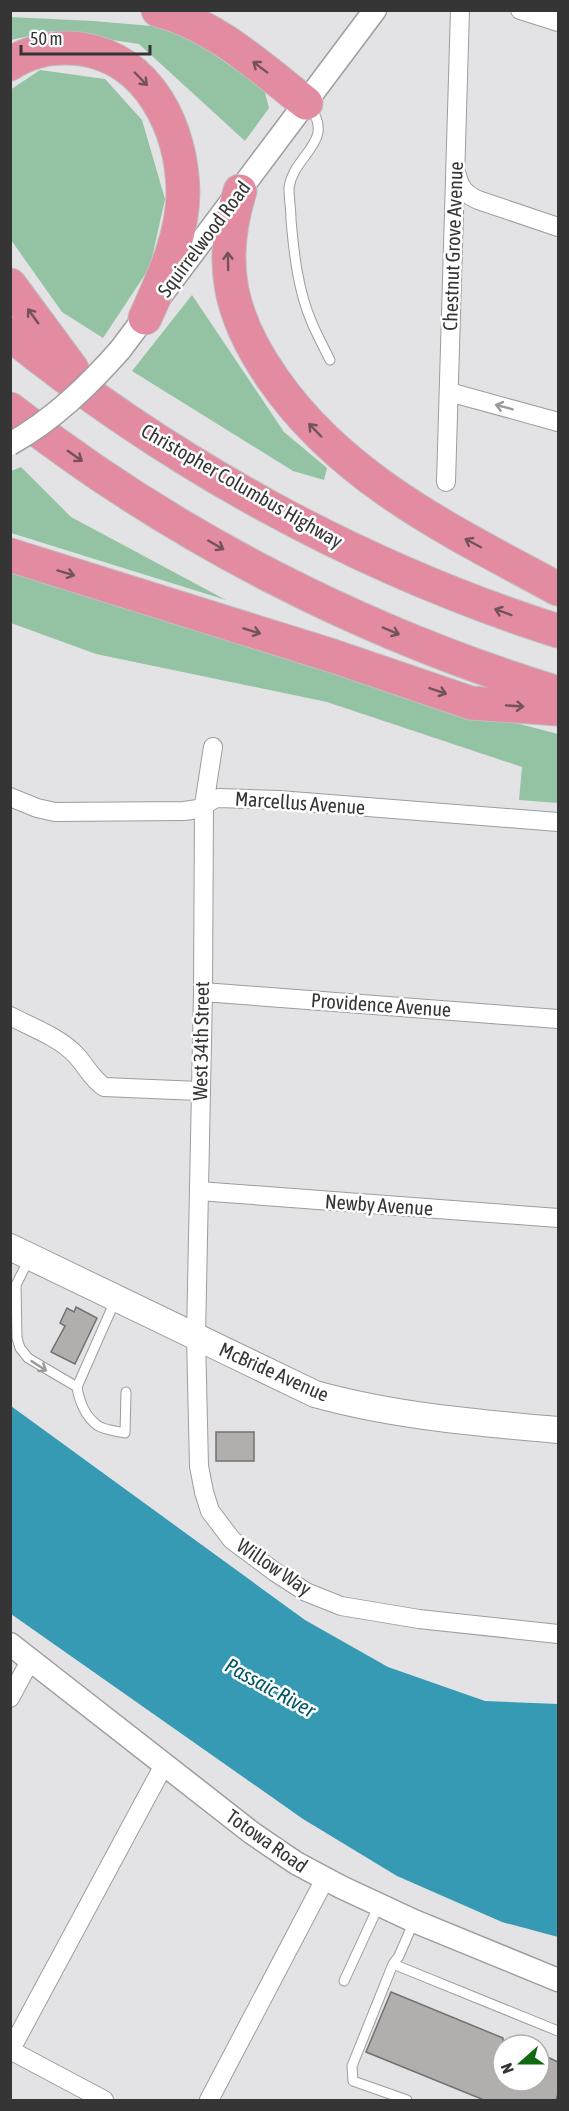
<svg xmlns="http://www.w3.org/2000/svg" width="569" height="2111" font-family="'Asap Condensed',sans-serif">
<style>
.green{fill:#94c3a4}
.water{fill:#379ab4}
.building{fill:#b2aead;stroke:#73706f;stroke-width:1.5}
.lines{fill:none;stroke-linecap:round;stroke-linejoin:round}
.service-casing{stroke:#9d9da0;stroke-width:11}
.minor-casing{stroke:#9d9da0;stroke-width:20}
.tertiary-casing{stroke:#9d9da0;stroke-width:25}
.secondary-casing{stroke:#9d9da0;stroke-width:28}
.motorway-casing{stroke:#bebebf;stroke-width:35}
.service{stroke:#fff;stroke-width:9}
.minor{stroke:#fff;stroke-width:18}
.tertiary{stroke:#fff;stroke-width:22}
.secondary{stroke:#fff;stroke-width:26}
.motorway{stroke:#e38ba0;stroke-width:33}
.tertiary-bridge-casing{stroke:#9d9da0;stroke-width:25;stroke-linecap:butt}
.tertiary-bridge{stroke:#fff;stroke-width:22}
.oneway{stroke:#72535b}
.oneway2{stroke:#9a9a9a}
.labels{text-anchor:middle;stroke-width:5;stroke-linejoin:round;paint-order:stroke}
.street-label{font-size:20px;fill:#353536;stroke:#fff}
.water-label{font-size:21px;font-style:italic;fill:#005668;stroke:#fff}
</style>
<rect width="100%" height="100%" fill="#e3e3e6"/>
<path class="green" d="M10,17l84,4 81,7 89,61 5,19 -24,33 -106,-97 -87,-13 -41,9z
M40,70l65,9 37,41 23,79 -15,68 -47,71 -41,-26 -51,-72 -1,-150z
M192,295l92,137 43,36 -3,12 -31,-9 -161,-100z
M21,467l50,50 155,83 -215,-67v-62z
M10,568l429,135 119,31v69l-39,-3 3,-33 -195,-65 -231,-48 -85,-31z"/>
<path class="water" d="M11,1406l294,214 83,47 97,34 73,3v233l-56,-15 -105,-46 -94,-57 -292,-205z"/>
<path class="building" d="M76,1307l21,11 -22,46 -24,-12 14,-26 -5,-3 7,-15 7,4z
M216,1432h38v29h-38z
M391,1992l112,46v43h36v-28l19,9v32l-2,6h-72l-118,-48z"/>
<g class="lines">
<defs>
<path id="service" d="M310,107c26,35 -17,48 -21,81 0,10 2,21 2,32 3,34 7,71 21,103 5,12 12,25 18,37
M29,1259l-13,26 1,53 3,10 8,10 49,29 38,-86
M77,1387c2,13 8,29 20,38 6,5 20,6 28,8l1,-41
M393,1964l6,-8 15,-35
M344,1981l35,-76
M407,2100l-54,-19 -1,-15 41,-102 165,67"/>
<path id="minor" d="M520,10l38,12
M457,175c3,13 8,19 21,25l80,27
M449,392l109,30
M446,482l14,-472
M213,747l-9,58 -1,187 -7,345 3,129 5,26 6,19 22,29 43,32 31,20 35,14 78,13 139,15
M10,797l27,11 18,4 129,-1 14,-2 16,-10 5,-1 60,2 279,22
M203,992l355,27
M10,1016c23,12 49,21 66,39 10,11 16,24 28,32l95,4
M199,1191l359,27
M10,1698l21,-39
M10,2050l94,50
M10,2051l155,-288
M209,2100l116,-221"/>
<path id="tertiary" d="M120,350l255,-340
M10,1644l242,189 44,30 45,24 73,34 144,59"/>
<path id="secondary" d="M10,1247l305,147c79,22 162,29 243,36"/>
<path id="motorway" d="M158,10c57,15 102,57 148,93
M10,64c21,-14 47,-18 71,-15 68,10 101,79 102,143 0,44 -20,86 -38,126
M240,191c-23,73 -10,126 33,188 70,101 180,153 285,210
M10,285l62,84
M10,334c163,131 350,234 548,297
M10,409c162,127 352,224 548,284
M10,555l323,101 138,47 87,6"/>
</defs>
<use href="#service" class="service-casing"/>
<use href="#minor" class="minor-casing"/>
<use href="#tertiary" class="tertiary-casing"/>
<use href="#secondary" class="secondary-casing"/>
<use href="#motorway" class="motorway-casing"/>
<use href="#service" class="service"/>
<use href="#minor" class="minor"/>
<use href="#tertiary" class="tertiary"/>
<use href="#secondary" class="secondary"/>
<use href="#motorway" class="motorway"/>
<defs>
<path id="tertiary-bridge" d="M10,444c43,-24 78,-58 110,-94"/>
</defs>
<use href="#tertiary-bridge" class="tertiary-bridge-casing"/>
<use href="#tertiary-bridge" class="tertiary-bridge"/>
</g>
<defs><path id="oneway-shaft" d="M-6 0H5M1.5-3L5.5 0L1.5 3" fill="none" stroke-width="1.6" stroke-linecap="round" stroke-linejoin="round" transform="scale(1.5)"/></defs>
<g class="oneway">
<use href="#oneway-shaft" transform="translate(260 67) rotate(-143)"/>
<use href="#oneway-shaft" transform="translate(141 79) rotate(46)"/>
<use href="#oneway-shaft" transform="translate(228 261) rotate(-91)"/>
<use href="#oneway-shaft" transform="translate(33 316) rotate(-126)"/>
<use href="#oneway-shaft" transform="translate(315 430) rotate(-134)"/>
<use href="#oneway-shaft" transform="translate(75 456) rotate(35)"/>
<use href="#oneway-shaft" transform="translate(473 543) rotate(-152)"/>
<use href="#oneway-shaft" transform="translate(216 545) rotate(30)"/>
<use href="#oneway-shaft" transform="translate(66 573) rotate(17)"/>
<use href="#oneway-shaft" transform="translate(503 612) rotate(-160)"/>
<use href="#oneway-shaft" transform="translate(252 631) rotate(17)"/>
<use href="#oneway-shaft" transform="translate(391 631) rotate(23)"/>
<use href="#oneway-shaft" transform="translate(438 691) rotate(19)"/>
<use href="#oneway-shaft" transform="translate(515 706) rotate(4)"/>
</g>
<g class="oneway2">
<use href="#oneway-shaft" transform="translate(504 407) rotate(-165)"/>
<use href="#oneway-shaft" transform="translate(39 1366) rotate(33)"/>
</g>
<g class="labels">
<g class="street-label">
<text transform="translate(204 239) rotate(-53)" y="7">Squirrelwood Road</text>
<text transform="translate(453 246) rotate(-88)" y="7">Chestnut Grove Avenue</text>
<text transform="translate(242 486) rotate(30)" y="7">Christopher Columbus Highway</text>
<text transform="translate(300 803) rotate(4)" y="7">Marcellus Avenue</text>
<text transform="translate(381 1005) rotate(4)" y="7">Providence Avenue</text>
<text transform="translate(201 1041) rotate(-89)" y="7">West 34th Street</text>
<text transform="translate(379 1205) rotate(4)" y="7">Newby Avenue</text>
<text transform="translate(274 1372) rotate(24)" y="7">McBride Avenue</text>
<text transform="translate(274 1567) rotate(34)" y="7">Willow Way</text>
<text transform="translate(267 1841) rotate(35)" y="7">Totowa Road</text>
</g>
<g class="water-label">
<text transform="translate(270 1688) rotate(29)" y="7">Passaic River</text>
</g>
</g>
<rect width="569" height="2111" fill="none" stroke="#353536" stroke-width="24"/>
<g transform="translate(521 2063) rotate(249)"><circle r="28" fill="#ffffff" stroke="#aeaeaf" stroke-width="1.5"/>
<path d="M0-4.5L10 22L0 15L-10 22Z" fill="#116a12"/>
<text y="-9" font-size="16" font-weight="bold" text-anchor="middle" fill="#353536">N</text>
</g>
<path d="M21 45v9h129v-9" fill="none" stroke="#353536" stroke-width="3"/>
<text x="30" y="45" font-size="18" fill="#353536" stroke="#ffffff" stroke-width="4.5" paint-order="stroke">50 m</text>
</svg>
